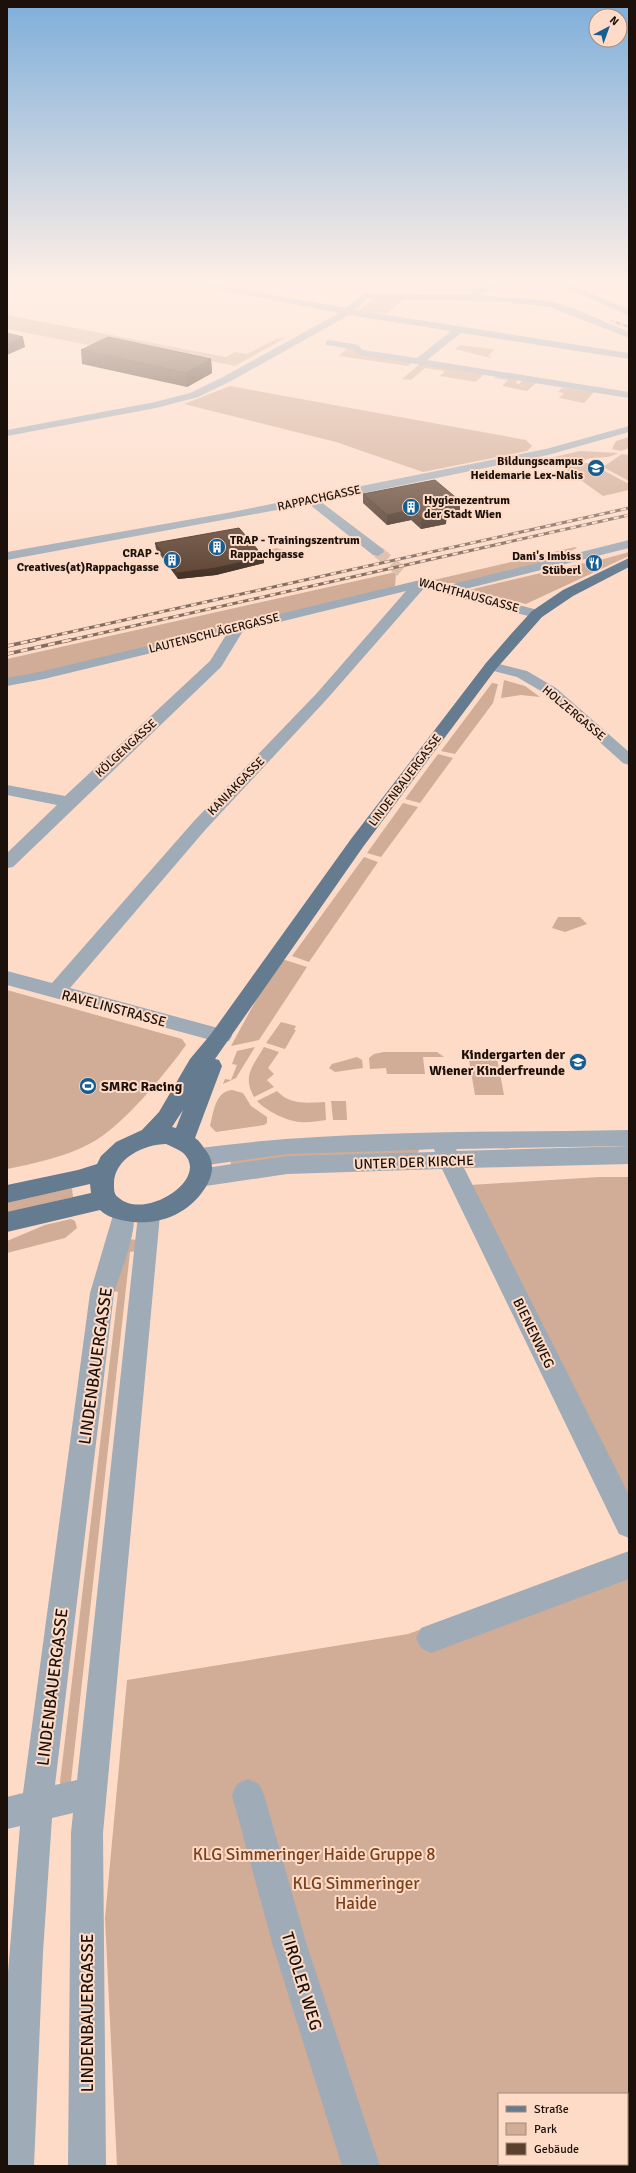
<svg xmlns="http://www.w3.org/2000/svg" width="636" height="2173" font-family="Signika,sans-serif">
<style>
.green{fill:#d1ac96;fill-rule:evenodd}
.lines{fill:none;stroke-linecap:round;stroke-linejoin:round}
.minor-tunnel{stroke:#dbbdab;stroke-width:12;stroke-dasharray:12 6;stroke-linecap:butt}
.minor{fill:#9fabb6;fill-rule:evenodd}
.major{fill:#657b8f;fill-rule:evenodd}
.rail-far2-casing{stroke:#836d60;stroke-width:2}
.rail-far1-casing{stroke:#836d60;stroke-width:3}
.rail-casing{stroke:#836d60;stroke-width:3.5}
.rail-far2{stroke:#fddbc7;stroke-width:1.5;stroke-dasharray:4;stroke-linecap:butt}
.rail-far1{stroke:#fddbc7;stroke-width:2;stroke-dasharray:5.5;stroke-linecap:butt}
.rail{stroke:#fddbc7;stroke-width:2.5;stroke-dasharray:7;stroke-linecap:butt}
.wall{fill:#4e3728}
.shaded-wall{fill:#402d21}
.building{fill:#5b402f;stroke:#402d21}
.labels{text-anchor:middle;stroke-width:4;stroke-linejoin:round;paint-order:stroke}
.far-poi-label{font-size:12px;font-weight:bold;fill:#1c110a;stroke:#fddbc7;text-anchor:end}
.far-street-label{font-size:12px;fill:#1c110a;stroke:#fddbc7}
.street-label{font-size:14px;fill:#1c110a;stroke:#fddbc7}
.poi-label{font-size:14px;font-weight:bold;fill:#1c110a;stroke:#fddbc7;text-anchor:end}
.near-street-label{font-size:17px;fill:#1c110a;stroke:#fddbc7}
.near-park-label{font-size:17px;fill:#79411b;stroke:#fddbc7}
</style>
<rect width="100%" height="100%" fill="#fddbc7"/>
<path class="green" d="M373,298l28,1 2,1 -16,14 -29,-3z
M7,315l219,42 9,-5 12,2 29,-15 9,-1 -50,28 -66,-14 -59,-3 -103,-20z
M460,345l33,4h2l-7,7 4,1 -2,1 -35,-9z
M348,347l10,4 55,10 -5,5 -69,-10z
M421,363l63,11 -8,8 -36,-6 5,-5 -20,-3 -14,12 -9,-1z
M496,377l21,3 -1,3 3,1 3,-3 15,1 -10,9 -25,-5 6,-6 -14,-2z
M230,386l296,54 6,6 -5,5 -104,21 -87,-30 -152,-38z
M562,388l32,4 -10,11 -25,-5 5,-5 -6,-1z
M629,437v11l-8,3 -9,-2 4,-8z
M580,451l38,2c-12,8 -26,1 -37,9l10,2 38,20v6l-26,6 -53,-38z
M622,454l7,1v26l-26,-14z
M575,547l2,1 -31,14 -83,21h-20l-9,-3z
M277,548l2,1 26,5 -26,6 -8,-8 -14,3 -2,-3z
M629,552v4l-103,48 -57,-14 115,-27 4,3 15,-3 -3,-3z
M396,572l-1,15 -351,85 -37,7v-20z
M504,680l21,6 15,11 -19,-2 -20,3z
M492,683l6,1 -5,19 -38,51 -14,-3z
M438,754l15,4 -33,45 -15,-4z
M403,803l15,4 -37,50 -14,-4z
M364,857l14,5 -69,100 -17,-6z
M558,917h22l7,7 -22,8 -13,-4z
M285,960l22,7 -48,73 -28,6 24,-44 26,-41z
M7,990l175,49 4,6c-22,30 -63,81 -95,98 -26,14 -55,20 -84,26z
M281,1022l15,4 -2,4h2l-11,19 -19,-6z
M255,1047l-19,31 -13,6 2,-5 6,1 6,-15 -5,-1 5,-13z
M264,1047l15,5 -11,16 6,6 -7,6 7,7 -20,10c-12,-21 -1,-31 10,-50z
M384,1052h53l7,5h-21l2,17h-38l-1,-6 -16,1 -1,-11 5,-4z
M496,1053l8,42h-29l-7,-41z
M357,1057l5,3 1,8 -28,4 -6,-4 3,-4z
M232,1090l11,3 8,13 16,11v6l-3,2 -48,7 -6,-6c4,-15 5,-34 22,-36z
M277,1091c13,14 29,12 48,11l1,18c-8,1 -18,3 -26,2 -13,-1 -34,-11 -43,-21z
M331,1101h15l1,19h-14z
M296,1149h122l1,2 -2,2 -186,12 -1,-8z
M599,1177h30v320l-159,-312z
M72,1188l1,9 -66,16v-10z
M71,1219l4,2 2,7 -12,10 -58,15v-12l38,-16z
M127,1239l11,1 -3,11 -5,1 -59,529 -2,4h-8l-1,-3 58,-490 -5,-1z
M629,1555v611h-512l-12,-248 22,-238 281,-46zM499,2094h128v70h-128z"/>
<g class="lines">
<path class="minor-tunnel" d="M378,552l25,21"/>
<path class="minor" d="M171,280h20l155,28 18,-15 108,2v-4l31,-11h13l-38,15 73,6 22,7 56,24v6l-79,-31 -53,-6 -130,-2 -12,11 274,43v6l-168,-26 -34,27 202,32v6l-269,-43 -8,-6 -26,-4v-4l3,-1 29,5 5,5 54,8 34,-27 -102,-16 -118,66 -33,16 -42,11 -149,28v-6l148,-28 35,-9 33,-16 116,-64z
M550,280h12l67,30v6z
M629,426v6l-81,23 -227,47 62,47 1,3 -6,4 -5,-1 -64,-51 -302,56v-8l225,-40 314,-63z
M629,540v8l-168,42 81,21 2,3 -2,3h-10l-88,-23 -5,-4 2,-3z
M420,580l7,4 -2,3 -98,112 -121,130 -136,159 159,43 3,5 -3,5 -7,2 -215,-58v-14l45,12 142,-162 123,-128 89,-102 -163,40 -22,36 -208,200 -6,1v-15l50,-48 -50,-10v-10l58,11 145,-135 16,-26 -182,44 -37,7v-8l37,-7z
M491,662l36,9 29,17 73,64v13l-6,-2 -77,-69 -29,-17 -31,-8 -2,-3 2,-3z
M629,1130v16l-173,3 1,2 172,-5v18l-165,4 165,327v43l-10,-4 -177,-365 -155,5 -88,13 -8,-3 -3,-6 3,-6 8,-3 88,-13 148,-4 -1,-3 -19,1 -128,4 -87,12 -8,-3 -3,-6 3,-6 8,-3c142,-19 286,-15 429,-18z
M124,1203l8,2c9,19 -12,68 -18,88l-59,492 22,-5 61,-565 3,-7 8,-2 8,2 3,7 -57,618 3,333h-38l3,-333 2,-20 -21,5 -9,134 -9,214h-27v-181l13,-159 -13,3v-32l16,-4 67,-500 26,-88z
M629,1551v28l-198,74 -10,-5 -5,-10 5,-10z
M248,1779l11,5 5,11 43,151 73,220h-38l-69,-220 -41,-151 5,-11z"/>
<path class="major" d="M629,558v9l-56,29 -31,21 -46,52 -133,178 -148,212 4,1 3,6 -27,72c5,3 8,9 12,14 7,10 6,21 1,31 -17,32 -52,45 -87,37 -8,-2 -15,-4 -21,-10l-93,22v-20l84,-19 -1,-9 -83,19v-18l71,-15 19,-6 4,-8 15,-14 26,-12 17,-18 31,-53 21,-25 140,-195 135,-176 26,-30 20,-22 31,-21zM183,1110l-7,18 -4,-1zM166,1144c5,2 11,5 16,8 31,26 -37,69 -63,46 -5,-3 -5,-8 -5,-13 -1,-26 30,-41 52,-41z"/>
<defs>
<path id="rail-far2" d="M612,321l17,6"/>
<path id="rail-far1" d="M30,641l599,-133
M66,641l563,-126"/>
<path id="rail" d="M7,646l28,-6
M7,654l63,-14"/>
</defs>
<use href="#rail-far2" class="rail-far2-casing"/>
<use href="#rail-far1" class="rail-far1-casing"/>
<use href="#rail" class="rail-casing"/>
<use href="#rail-far2" class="rail-far2"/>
<use href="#rail-far1" class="rail-far1"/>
<use href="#rail" class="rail"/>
</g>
<path class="wall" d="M81,350l130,9 1,14 -25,14 -105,-23z
M363,494l97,7v10l-14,2v11l-25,5 -10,-9 -24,5 -24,-22z
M155,543l109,20 -48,12 -38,4 -22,-30z"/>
<path class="shaded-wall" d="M23,337l2,10 -18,8v-11z
M211,359l1,14 -25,14 -1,-14z
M460,501v10l-24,4v-10z
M411,510v10l-24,5v-10z
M447,514l-1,10 -25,5 1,-10z
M264,557v6l-48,12 -38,4 -1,-6z"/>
<path class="building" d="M7,333l16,4 -16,7z
M108,337l103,22 -25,14 -105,-23z
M435,480l25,21 -24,4 11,9 -25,5 -11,-9 -24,5 -24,-21z
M239,528l25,29 -48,11 -39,5 -22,-30z"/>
<linearGradient id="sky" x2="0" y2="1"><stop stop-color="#7eaeda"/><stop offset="0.48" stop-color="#feefe6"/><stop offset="1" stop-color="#feefe6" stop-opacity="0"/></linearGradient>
<rect width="636" height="585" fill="url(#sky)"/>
<defs>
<symbol id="school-disc" viewBox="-11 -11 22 22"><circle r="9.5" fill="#165d91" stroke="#fddbc7"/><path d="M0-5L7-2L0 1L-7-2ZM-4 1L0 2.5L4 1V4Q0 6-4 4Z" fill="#fff"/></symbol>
<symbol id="building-disc" viewBox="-11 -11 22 22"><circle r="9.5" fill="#165d91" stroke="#fddbc7"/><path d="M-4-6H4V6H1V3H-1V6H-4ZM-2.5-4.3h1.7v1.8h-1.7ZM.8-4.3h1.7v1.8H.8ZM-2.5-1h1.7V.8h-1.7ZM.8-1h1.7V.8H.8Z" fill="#fff"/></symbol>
<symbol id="restaurant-disc" viewBox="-11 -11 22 22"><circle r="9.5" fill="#165d91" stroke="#fddbc7"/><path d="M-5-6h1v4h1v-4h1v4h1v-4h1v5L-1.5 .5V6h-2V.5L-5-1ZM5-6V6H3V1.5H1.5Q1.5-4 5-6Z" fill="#fff"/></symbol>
<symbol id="stadium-disc" viewBox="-11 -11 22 22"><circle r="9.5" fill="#165d91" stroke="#fddbc7"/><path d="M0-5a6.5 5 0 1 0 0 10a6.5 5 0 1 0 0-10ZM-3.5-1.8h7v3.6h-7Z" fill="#fff"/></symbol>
</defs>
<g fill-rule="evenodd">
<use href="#school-disc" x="586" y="458" width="20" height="20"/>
<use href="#building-disc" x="401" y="497" width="20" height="20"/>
<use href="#building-disc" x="207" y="537" width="20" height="20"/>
<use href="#building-disc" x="162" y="550" width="20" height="20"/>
<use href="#restaurant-disc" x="584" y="553" width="20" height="20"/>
<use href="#school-disc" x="568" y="1052" width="20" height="20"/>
<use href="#stadium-disc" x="78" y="1076" width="20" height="20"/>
</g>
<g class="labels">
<g class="far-poi-label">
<text x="583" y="465">Bildungscampus<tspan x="583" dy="14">Heidemarie Lex-Nalis</tspan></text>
<text x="424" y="504" text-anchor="start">Hygienezentrum<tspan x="424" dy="14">der Stadt Wien</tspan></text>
<text x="230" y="544" text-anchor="start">TRAP - Trainingszentrum<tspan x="230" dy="14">Rappachgasse</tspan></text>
<text x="159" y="557">CRAP -<tspan x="159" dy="14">Creatives(at)Rappachgasse</tspan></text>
<text x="581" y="560">Dani's Imbiss<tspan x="581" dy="14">Stüberl</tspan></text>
</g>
<g class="far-street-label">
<text transform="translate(319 498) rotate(-12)" y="4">RAPPACHGASSE</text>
<text transform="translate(469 595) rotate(15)" y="4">WACHTHAUSGASSE</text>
<text transform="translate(214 633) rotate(-14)" y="4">LAUTENSCHLÄGERGASSE</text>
<text transform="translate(574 713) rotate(40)" y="4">HOLZERGASSE</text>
<text transform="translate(126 748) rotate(-43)" y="4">KÖLGENGASSE</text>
<text transform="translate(405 780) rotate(-53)" y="4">LINDENBAUERGASSE</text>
<text transform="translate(236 786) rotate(-46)" y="4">KANIAKGASSE</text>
</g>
<g class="street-label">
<text transform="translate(114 1008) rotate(15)" y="5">RAVELINSTRASSE</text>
<text transform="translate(414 1162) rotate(-2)" y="5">UNTER DER KIRCHE</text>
<text transform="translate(534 1333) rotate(64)" y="5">BIENENWEG</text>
</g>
<g class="poi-label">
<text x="565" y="1059">Kindergarten der<tspan x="565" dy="16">Wiener Kinderfreunde</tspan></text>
<text x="101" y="1091" text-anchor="start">SMRC Racing</text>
</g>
<g class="near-street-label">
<text transform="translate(95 1366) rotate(-82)" y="6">LINDENBAUERGASSE</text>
<text transform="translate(52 1687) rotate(-83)" y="6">LINDENBAUERGASSE</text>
<text transform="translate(302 1981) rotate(73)" y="6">TIROLER WEG</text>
<text transform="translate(87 2013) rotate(-90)" y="6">LINDENBAUERGASSE</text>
</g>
<g class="near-park-label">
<text x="314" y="1860">KLG Simmeringer Haide Gruppe 8</text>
<text x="356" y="1889">KLG Simmeringer<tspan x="356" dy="20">Haide</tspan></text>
</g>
</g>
<rect width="636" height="2173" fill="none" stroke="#1c110a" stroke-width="16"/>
<rect x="498" y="2093" width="130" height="72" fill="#fddbc7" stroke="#a38a7b"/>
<rect x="506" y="2106" width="20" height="6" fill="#657b8f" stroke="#a38a7b"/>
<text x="534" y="2113" font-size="12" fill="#1c110a">Straße</text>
<rect x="506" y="2123" width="20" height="12" fill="#d1ac96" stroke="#a38a7b"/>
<text x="534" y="2133" font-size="12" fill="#1c110a">Park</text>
<rect x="506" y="2143" width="20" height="12" fill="#5b402f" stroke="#a38a7b"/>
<text x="534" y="2153" font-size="12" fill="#1c110a">Gebäude</text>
<g transform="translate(608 28) rotate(41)"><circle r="19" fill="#fddbc7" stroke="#a38a7b"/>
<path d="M0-3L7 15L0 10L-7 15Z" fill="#165d91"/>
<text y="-6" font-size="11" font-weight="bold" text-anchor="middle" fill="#1c110a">N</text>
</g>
</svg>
